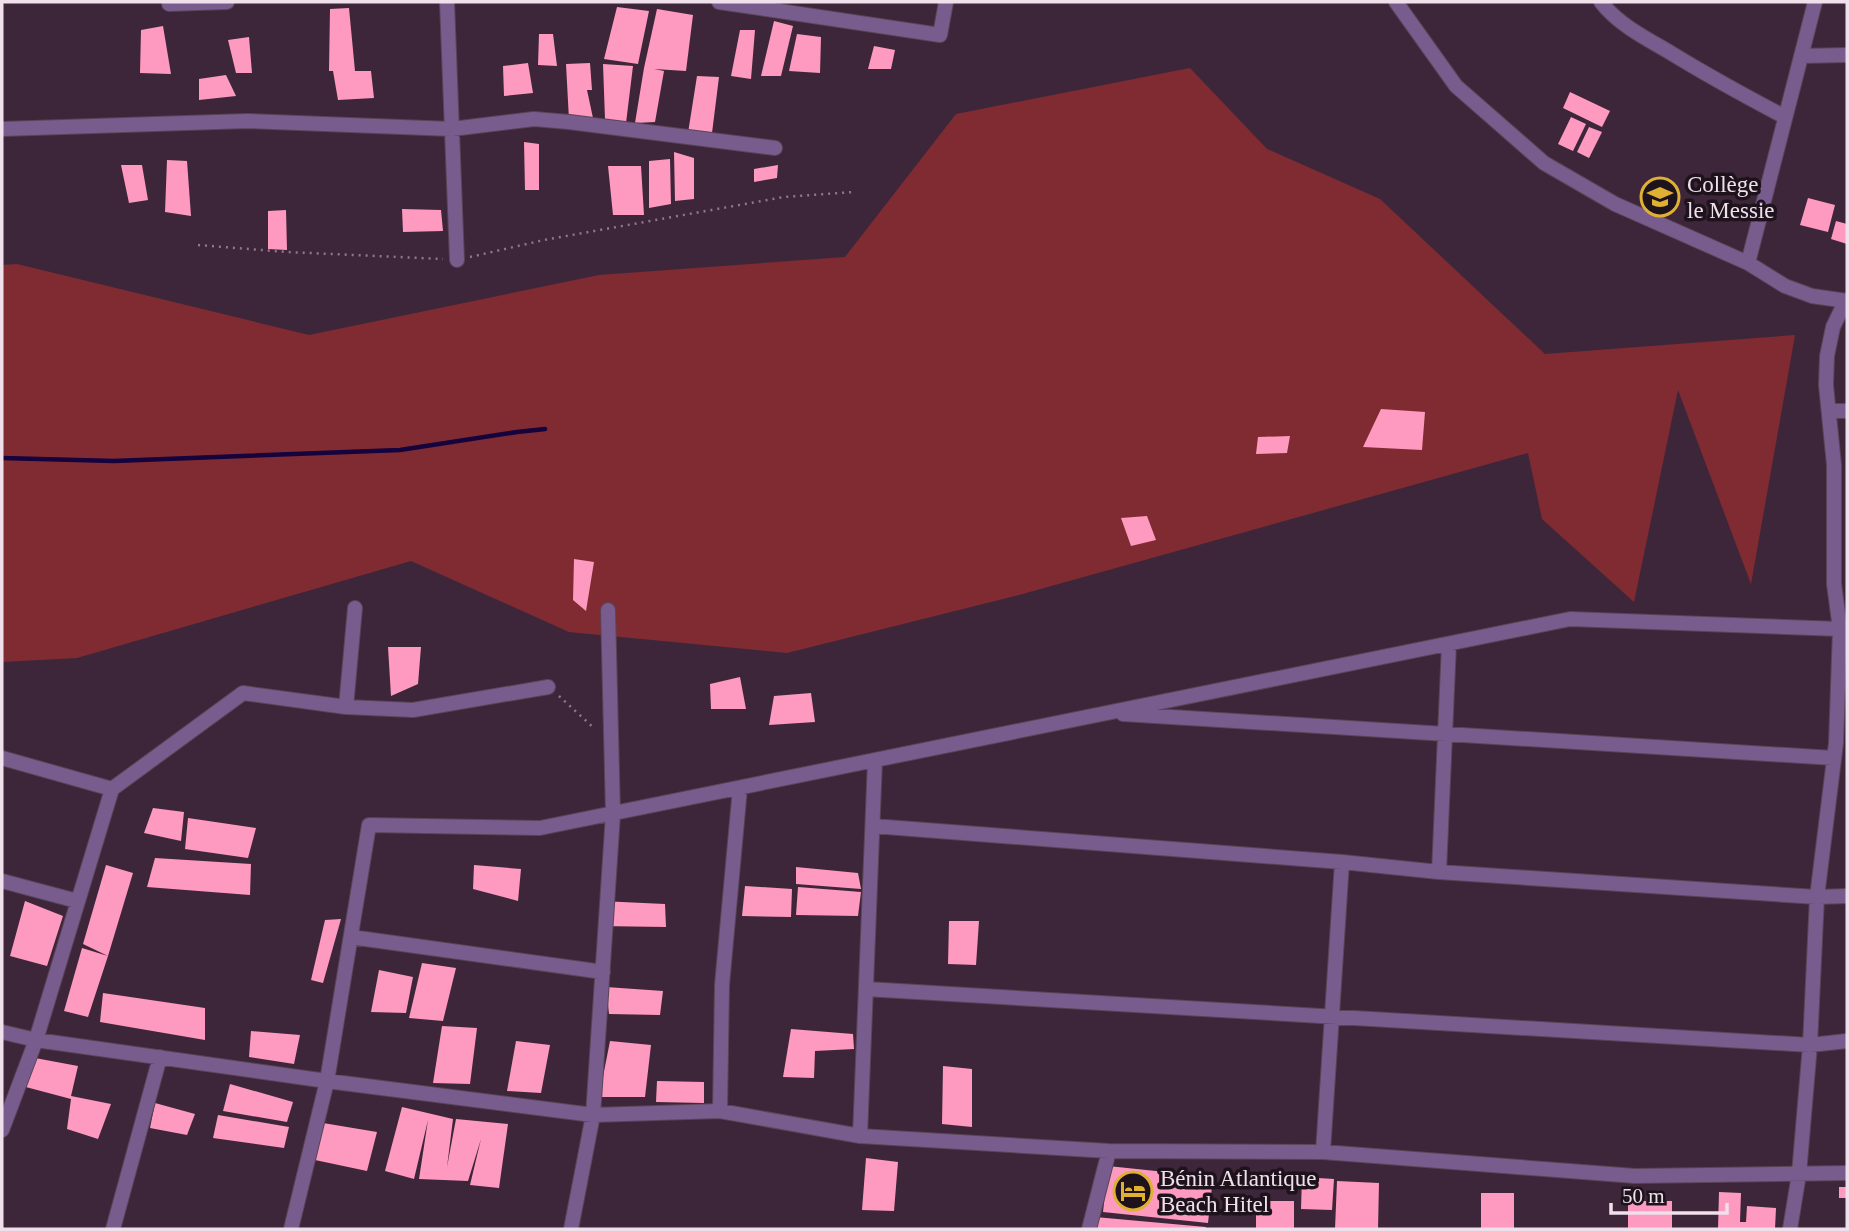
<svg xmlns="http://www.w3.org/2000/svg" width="1849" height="1231" font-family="Georgia,serif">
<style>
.green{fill:#802b32}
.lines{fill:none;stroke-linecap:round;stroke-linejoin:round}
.stream{stroke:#15033d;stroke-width:4.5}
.building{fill:#fe9abf}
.minor-casing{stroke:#5a4456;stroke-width:16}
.path{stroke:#8d7989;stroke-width:2.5;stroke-dasharray:2 5;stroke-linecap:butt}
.minor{stroke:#795c8e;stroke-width:14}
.labels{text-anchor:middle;stroke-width:7;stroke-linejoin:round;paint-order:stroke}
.poi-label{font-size:23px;fill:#f0e0ec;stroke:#1e131c;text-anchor:start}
</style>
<rect width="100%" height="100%" fill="#3e263a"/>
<path class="green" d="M1190,68l77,81 113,50 165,155 250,-19 -44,249 -73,-194 -44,212 -92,-83 -14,-66 -509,142 -232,58 -218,-21 -158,-71 -334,97 -75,4v-397l15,-1 292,71 290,-60 246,-18 111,-143z"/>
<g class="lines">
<path class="stream" d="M2,458l112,3 286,-11 117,-18 28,-3"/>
</g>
<path class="building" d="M617,7l32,4 -11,53 -34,-5z
M349,8l6,63h16l3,27 -36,2 -5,-29h-4l1,-62z
M657,9l36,6 -7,56 -32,-2 10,2 -9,51 -20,1 9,-55z
M774,21l19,5 -12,50h-20z
M163,26l8,48 -31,-1 1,-43z
M740,30h15l-4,49 -20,-3z
M539,34h14l4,32 -19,-1z
M797,34l24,3 -1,36 -31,-2z
M249,37l3,36h-16l-8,-33z
M874,46l21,4 -4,19h-23z
M528,63l5,30 -29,3 -1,-30z
M590,63l2,27h-5l6,28 -24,2 -3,-56z
M603,64l30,2 -7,57 -21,-4z
M226,75l10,21 -37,4v-21z
M697,76l22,1 -7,56h-24z
M1570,92l40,19 -8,16 -39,-19z
M1571,117l15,7 -13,27 -15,-7z
M1589,127l13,5 -13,26 -12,-6z
M524,142l15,2v46h-14z
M674,152l20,6v41l-19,2z
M670,159l1,45 -22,4v-47z
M167,160l20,1 4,55 -26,-4z
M121,165h21l6,35 -19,3z
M778,165l-1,13 -23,4v-13z
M608,166h33l3,49h-31z
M1808,198l27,7 -7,27 -28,-7z
M402,209l39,1 2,21 -40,1z
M286,210l1,40 -19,-1v-38z
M1836,221l11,3v20l-16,-5z
M1381,409l44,3 -3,38 -59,-3z
M1290,436l-3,17 -31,1 2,-17z
M1147,516l9,24 -25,6 -10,-28z
M574,559l20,3 -8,49 -13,-11z
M388,647h33l-3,37 -27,12z
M740,677l6,32h-35l-1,-25z
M811,693l4,29 -46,3 5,-29z
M153,808l31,4 -3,29 -37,-8z
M188,818l68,10 -8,30 -63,-9z
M155,858l96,6 -1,31 -103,-8z
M106,865l27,8 -25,83 -20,61 -24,-6 18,-63 26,8 -25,-12z
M474,865l47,4 -3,32 -45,-12z
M796,867l62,6 3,16 -65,-5z
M745,886l47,3 -1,28 -49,-1z
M798,887l63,5 -3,24 -62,-1z
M25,901l38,15 -16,50 -37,-10z
M600,901l65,3 1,23 -67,-1z
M341,919l-18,64 -12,-3 14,-60z
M949,921h30l-3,44 -28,-1z
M422,963l34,5 -13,53 -34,-3z
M379,970l34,7 -7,36 -35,-1z
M606,987l57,4 -3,24 -51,-1z
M103,993l102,15v32l-105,-18z
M442,1026l35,2 -7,56 -37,-1z
M791,1029l62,5 1,15 -39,2 -1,27 -31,-1z
M251,1031l49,4 -6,29 -45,-7z
M516,1041l34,4 -9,48 -34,-2z
M610,1041l41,4 -6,52h-46z
M35,1058l43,8 -7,30 40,8 -13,35 -31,-10 4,-30 -49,-13z
M943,1066l29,3v58l-30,-3z
M657,1081l47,1v21l-48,-1z
M230,1084l63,18 -6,20 -64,-11z
M155,1103l40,11 -8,21 -37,-7z
M402,1107l51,12 -6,48 9,-48 52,5 -9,64 -29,-3 11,-46 -13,42 -49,-2 9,-59 -14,59 -29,-8z
M218,1115l71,12 -5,21 -71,-10z
M323,1123l54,9 -10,39 -52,-11z
M866,1158l32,4 -4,49 -32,-1z
M1108,1166l105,11 -5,46 -105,-11z
M1302,1177l32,2 -2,31 -31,-1z
M1337,1181l42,2 -1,46h-43z
M1839,1187h8v11h-8z
M1719,1192l22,1 -1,29h6l1,-16 29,2 -1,21h-57z
M1481,1193h33v36h-33z
M1256,1201h38v28h-38z
M1628,1201h44v28h-44z
M1095,1217l111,10v2h-112z"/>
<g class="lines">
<defs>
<path id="minor" d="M447,2l10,258
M719,2l221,33 6,-33
M1396,2l60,84 88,77 71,41 133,59 37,23 27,10 35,5
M1601,2c16,21 42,35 65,48 39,24 79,46 119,67
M169,4l58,-2
M1801,56l46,-1
M2,129l245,-8 205,8 82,-10 35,3 206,26
M1748,263l67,-261
M1829,411h18
M346,707l9,-99
M1123,714l711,44
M2,758l110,31
M873,826l469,36 97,10 378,25 30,-1
M1439,872l10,-228
M2,881l75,20
M351,937l252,35
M866,989l944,56 37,-4
M2,1032l34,8 291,41 266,34 127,-4 140,25 249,15 214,1 312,24 212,-3
M720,1111l2,-126 18,-197
M2,1130l34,-90 76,-251 131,-96 103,14 67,3 135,-23
M860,1136l15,-376
M1323,1152l19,-290
M113,1229l47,-172
M291,1229l36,-148 42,-256 171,3 1030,-209 270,10
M571,1229l22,-114 20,-301 -5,-204
M1089,1229l20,-78
M1790,1229l9,-55 11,-129 7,-148 19,-154 4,-114 -6,-45v-119l-8,-80 1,-29 6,-29 12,-25"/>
</defs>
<use href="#minor" class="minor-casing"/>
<path class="path" d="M198,245l89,7 156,7
M470,257l74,-17 240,-43 69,-5
M559,696l36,33"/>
<use href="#minor" class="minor"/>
</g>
<defs>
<symbol id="university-ring" viewBox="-11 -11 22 22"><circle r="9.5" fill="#1e131c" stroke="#deb133" stroke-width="1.5"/><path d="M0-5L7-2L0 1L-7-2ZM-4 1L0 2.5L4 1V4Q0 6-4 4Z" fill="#deb133"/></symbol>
<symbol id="hotel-ring" viewBox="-11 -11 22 22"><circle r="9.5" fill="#1e131c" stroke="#deb133" stroke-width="1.5"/><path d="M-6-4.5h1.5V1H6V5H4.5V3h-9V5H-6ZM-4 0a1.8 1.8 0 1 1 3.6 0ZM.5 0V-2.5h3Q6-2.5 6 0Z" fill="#deb133"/></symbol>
</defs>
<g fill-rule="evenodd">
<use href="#university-ring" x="1638" y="175" width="44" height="44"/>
<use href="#hotel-ring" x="1111" y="1169" width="44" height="44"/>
</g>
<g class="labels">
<g class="poi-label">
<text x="1687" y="192">Collège<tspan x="1687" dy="26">le Messie</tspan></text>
<text x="1160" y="1186">Bénin Atlantique<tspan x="1160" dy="26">Beach Hitel</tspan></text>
</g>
</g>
<rect width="1849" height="1231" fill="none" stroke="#f0e0ec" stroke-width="7"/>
<path d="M1611 1203v10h116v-10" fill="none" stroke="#f0e0ec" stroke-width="3.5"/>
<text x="1622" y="1203" font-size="21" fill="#f0e0ec" stroke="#1e131c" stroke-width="5" paint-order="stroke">50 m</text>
</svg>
